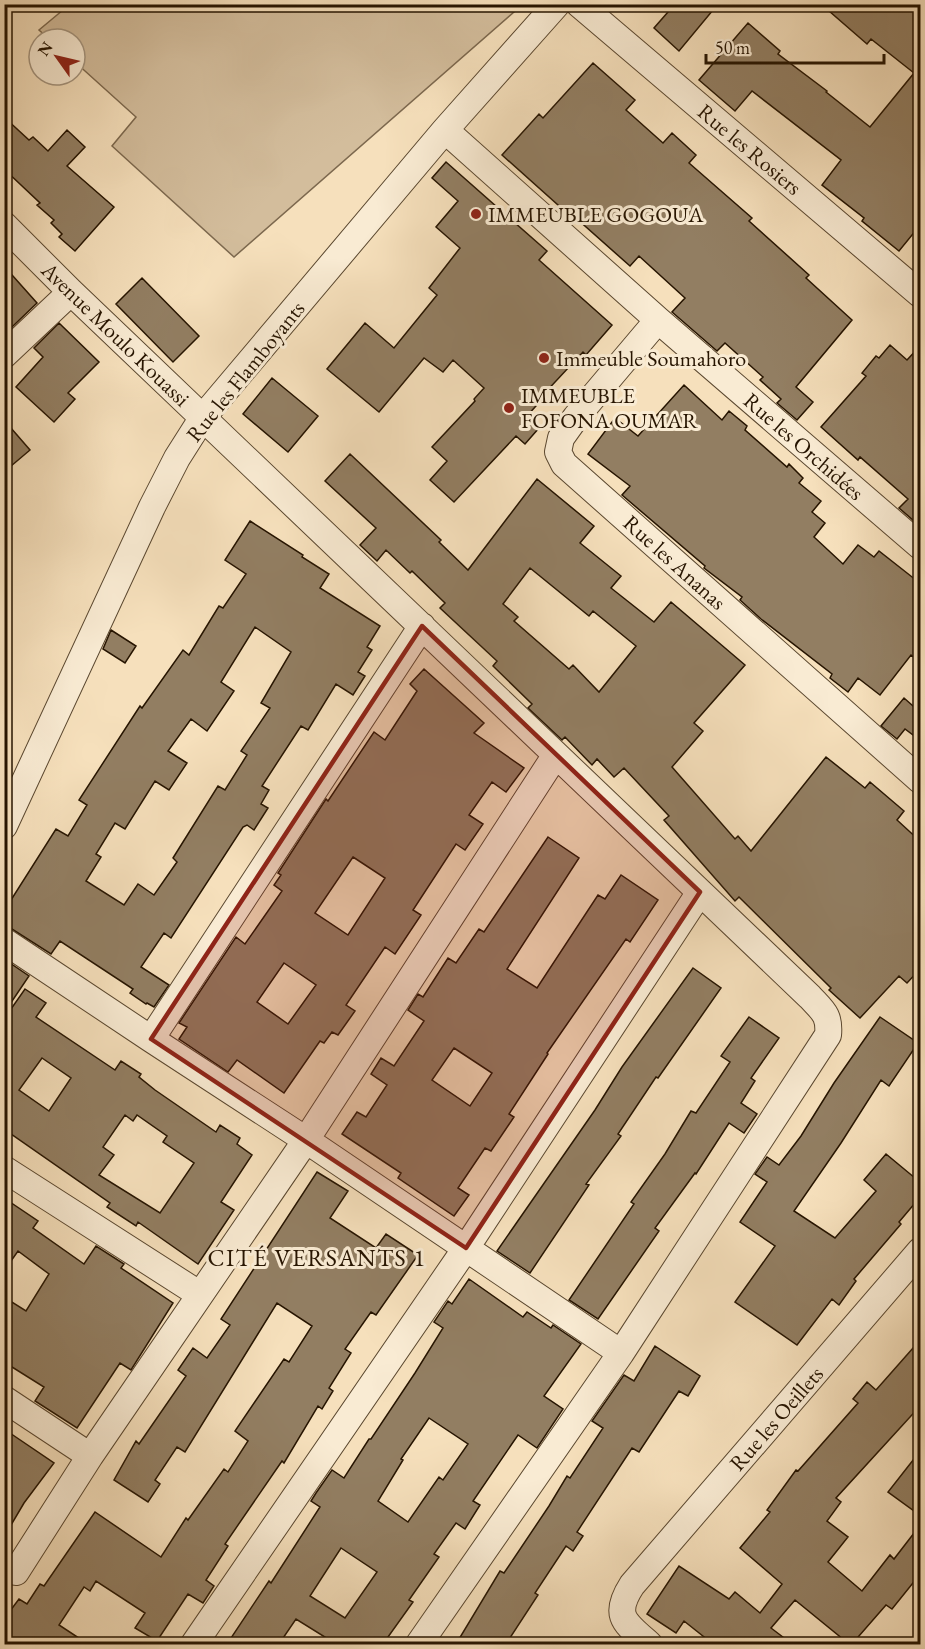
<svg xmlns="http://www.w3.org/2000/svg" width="925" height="1649" font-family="'EB Garamond',serif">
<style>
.green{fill:#d3bd9c;stroke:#7c684e;stroke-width:1.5}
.building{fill:#927e62;stroke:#261400;stroke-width:1.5;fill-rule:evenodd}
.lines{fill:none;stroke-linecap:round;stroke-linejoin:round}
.minor-casing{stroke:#5a472f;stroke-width:28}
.minor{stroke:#f9ebd3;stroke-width:26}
.marked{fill:#8f2418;fill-opacity:0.2;stroke:#8f2418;stroke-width:4.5;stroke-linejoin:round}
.poi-dot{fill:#8f2418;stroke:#f9ebd3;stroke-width:2}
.labels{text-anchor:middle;stroke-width:6;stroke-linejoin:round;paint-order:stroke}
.street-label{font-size:22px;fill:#261400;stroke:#f9ebd3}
.poi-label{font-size:22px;fill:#261400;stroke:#f9ebd3;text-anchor:start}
.neighbourhood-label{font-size:24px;letter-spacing:1.5px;fill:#261400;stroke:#f9ebd3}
</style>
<rect width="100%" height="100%" fill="#f6e0bc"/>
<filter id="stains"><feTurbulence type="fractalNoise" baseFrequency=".00333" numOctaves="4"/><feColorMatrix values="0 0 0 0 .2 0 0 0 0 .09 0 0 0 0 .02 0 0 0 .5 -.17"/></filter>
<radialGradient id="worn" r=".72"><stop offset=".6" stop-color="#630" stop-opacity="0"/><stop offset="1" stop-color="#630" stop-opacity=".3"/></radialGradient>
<path class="green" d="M69,5v-1l453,1 -288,252 -122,-111 24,-29 -61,-55v-23h-26l-10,-9z"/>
<path class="building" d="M675,4h43l-39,47 -25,-23z
M821,4h100v220l-22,27 -37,-30 2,-3 -42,-33 19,-25 -89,-69 -17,20 -36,-31 49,-57 32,28 -2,3 49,37 -1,1 44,35 44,-54 -43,-34 -4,5z
M593,63l42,37 -9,10 37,33 9,-10 24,22 -7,8 63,55 -3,3 60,54 -3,3 46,42 -56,67 17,15 -16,18 -20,-17 4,-4 -21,-19 3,-3 -38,-34 -8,8 -45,-39 13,-14 -46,-42 -9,10 -62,-55 -1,2 -65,-58 37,-41 4,4z
M4,117l25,23 4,-3 15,14 19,-21 18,17 -18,19 47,41 -39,44 -16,-14 3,-3 -11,-11 3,-3 -17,-15 3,-2 -36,-34z
M446,162l101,89 -8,9 73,65 -26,30 -3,-3 -41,44 2,1 -17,19 12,12 -14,16 -9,-8 -62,66 -24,-22 17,-19 -15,-14 43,-46 -1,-2 10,-11 -31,-28 -10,12 -19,-14 -45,54 -52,-43 38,-46 29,25 43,-53 -8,-7 31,-40 -24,-21 22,-26 -26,-23z
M4,266l33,37 -25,24 -8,-8z
M142,278l57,58 -26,26 -57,-58z
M59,323l40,39 -31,31 7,6 -21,23 -38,-35 27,-30 -9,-9z
M890,345l17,15 14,-15v182l-22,-19 9,-9 -48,-42 -2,3 -37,-33 45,-51 -4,-3 14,-17 3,2z
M272,378l46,38 -30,36 -45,-38z
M684,385l38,35 7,-9 18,15 -2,4 42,37 2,-3 14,14 -4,5 22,18 -9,11 13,11 -11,14 29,27 15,-19 16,12 5,-6 42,33v79l-10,-8 -31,40 -22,-17 -10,14 -18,-14 2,-4 -71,-55 -21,-19 2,-3 -38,-29 1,-2 -83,-71 8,-9 -42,-32 27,-36 23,18z
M4,420l26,30 -26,22z
M350,454l91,86 -2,2 29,28 69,-91 57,47 -14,17 41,33 -10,12 43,34 17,-20 74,63 -51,58 9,8 -31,36 63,72 3,-3 13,15 75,-94 39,31 5,-6 34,29 -7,9 24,22v126l-14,15 -8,-7 -39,42 -31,-28 2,-2 -92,-91 -4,4 -71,-81 5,-4 -45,-48 -10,9 -17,-18 -5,6 -27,-28 -3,3 -34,-32 4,-4 -39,-38 4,-5 -57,-53 5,-5 -33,-32 -2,2 -24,-23 -9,11 -17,-16 16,-17 -51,-47zM530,568l59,48 4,-5 43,35 -37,46 -26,-27 -4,4 -55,-48 4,-4 -15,-13z
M250,521l53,34 -1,2 27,17 -9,14 60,38 -13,21 5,3 -14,22 7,4 -12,19 -17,-11 -28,46 -7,-4 -39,60 7,4 -8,14 7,4 -14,22 -7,-5 -4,2 -72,111 -7,-5 -23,34 28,18 -15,22 -7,-4 -1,1 -16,-11 3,-4 -73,-48 -9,13 -47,-30v-13l52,-82 12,7 19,-31 -8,-5 61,-94 2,2 41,-58 6,5 30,-49 4,2 23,-34 -21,-14zM255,627l36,25 -30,51 9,5 -29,43 6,4 -22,35 -7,-4 -45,72 4,4 -23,33 -16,-11 -14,21 -38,-24 15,-24 -5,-3 19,-31 10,6 30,-48 14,9 18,-27 -19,-12 23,-32 16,12 27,-40 -13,-9z
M111,630l25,16 -11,17 -22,-14z
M424,669l60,54 -10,10 50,35 -18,24 -14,-10 -23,33 14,9 -18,26 -9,-6 -43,66 8,5 -26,39 -10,-7 -39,58 9,6 -17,24 -6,-3 -8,11 -4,-2 -36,52 -47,-33 -9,12 -49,-33 8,-12 -8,-4 57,-86 9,7 37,-53 -8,-6 7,-10 -3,-2 48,-74 2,2 46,-69 11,8 32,-49 -7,-7zM353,857l32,21 -37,57 -33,-22zM284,963l32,22 -28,39 -31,-22z
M904,698l17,15v28l-16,-12 -8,10 -16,-13z
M548,837l31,21 -72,111 30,19 61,-93 7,4 16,-24 37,25 -28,42 -4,-3 -79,114 1,1 -39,60 5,3 -23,34 -6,-3 -27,40 11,7 -15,21 -56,-38 3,-5 -59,-39 15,-22 9,5 21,-32 -16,-11 10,-16 13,8 30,-45 -16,-11 10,-16 5,3 25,-39 8,5 23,-34 5,3zM454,1048l38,25 -22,33 -38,-26z
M4,959l25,17 -25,37z
M693,968l28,20 -63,90 -2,-1 -38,57 3,2 -35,48 3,1 -59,88 -33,-22 98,-141 27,-43z
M25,989l21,14 -10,14 79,53 6,-9 20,13 -2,3 16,13 61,42 4,-7 20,13 -3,6 15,11 -31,47 13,8 -36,54 -60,-42 -2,4 -29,-19 3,-4 -106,-74v-110zM42,1058l29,20 -22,33 -30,-21zM125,1115l8,6 4,-6 30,21 -4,6 31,21 -34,50 -61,-38 15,-20 -11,-8z
M749,1017l30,21 -28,40 4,3 -14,22 16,11 -13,19 -15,-10 -33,51 -1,-1 -40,55 4,3 -61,88 -29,-19 65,-96 -3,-2 34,-48 26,-43 5,2 34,-51 -9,-6z
M880,1017l38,26 -29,43 -8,-6 -40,63 -47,68 41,27 41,-47 -12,-11 22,-26 35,29v13l-22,26 2,2 -47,55 2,2 -17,24 -7,-6 -35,46 -62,-43 40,-56 -35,-24 27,-40 -12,-8 12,-17 12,8 22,-29 33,-53z
M317,1172l31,19 -18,27 46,30 10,-14 32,21 -42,60 -5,-3 -26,37 6,4 -22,35 4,3 -11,18 -4,-3 -34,57 -2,-2 -57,83 3,2 -22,34 8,6 -11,17 -15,-9 -31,47 -22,-13 10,-15 -49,-32 -6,10 -6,-4 -25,38 29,19h-84v-25l15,-20 8,5 13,-20 4,2 51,-74 66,45 25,-39 2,2 36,-51 4,3 20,-31 -13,-10 49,-72 5,3 23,-36 -35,-23 -92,149 -8,-5 -22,33 5,4 -12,18 -34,-22 22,-39 3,3 47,-68 -8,-6 15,-22 14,10 23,-33 -9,-6z
M4,1198l34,23 -5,7 51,36 12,-18 28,18 -3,4 52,35 -42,67 -11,-7 -43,65 -42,-27 9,-14 -40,-25v-65l22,14 23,-37 -31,-23 -14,20z
M469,1279l54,38 4,-5 24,16 2,-3 28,19 -37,52 19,13 -26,39 -19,-13 -45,66 7,4 -15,24 -9,-6 -22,31 5,3 -30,43 4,2 -30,42h-47l-40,-25 -17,25h-52l42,-63 2,2 49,-76 -9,-6 5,-8 16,-23 12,8 25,-39h2l44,-66 28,-45 -9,-6 14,-21 4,3zM429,1418l39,26 -25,36 -4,-3 -31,45 -30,-21 25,-41 -2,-1zM341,1548l36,24 -32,46 -35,-22z
M921,1339v66l-85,93 5,4 -14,19 21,16 -20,25 34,29 28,-36 4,4 27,-35v49l-29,36 -6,-4 -34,39h-3l-54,-44 -24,28 21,16h-79l-29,-23 -8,12 -29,-19 32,-48 50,33 6,-7 25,21 22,-29 -42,-36 30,-36 -3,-2 29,-40 2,1 60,-68 -5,-4 14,-17 9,8z
M655,1346l45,30 -12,20 -9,-5 -40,61 -7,-4 -55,84 6,4 -10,15 -7,-5 -31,47 3,2 -32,49h-50l44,-73 4,2 45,-67 18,-30 3,2 33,-50 -11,-7 32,-46 10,6z
M4,1429l50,34 -30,40 -20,34z
M921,1450v66l-33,-24z"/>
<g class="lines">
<defs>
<path id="minor" d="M579,4l341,290
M445,130l213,190 262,226
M4,225l67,67 739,705c13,14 20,18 18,38l-207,318 -202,291
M658,320l-82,97 -15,21 -3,14 6,12 356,316
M4,355l67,-63
M4,826l148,-319 25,-49 26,-41 242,-287 112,-126
M4,941l147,98 155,101 315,213
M151,1039l271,-413
M4,1169l195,125
M4,1399l86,57
M16,1572l74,-116 216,-316 249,-384
M194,1644l272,-396 234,-356
M649,1644c-24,-21 -37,-28 -17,-59l288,-334"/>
</defs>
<use href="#minor" class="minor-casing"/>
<use href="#minor" class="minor"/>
</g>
<path class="marked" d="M422,626l278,266 -234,356 -315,-209z"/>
<g class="poi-dot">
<circle cx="476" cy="214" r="6"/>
<circle cx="544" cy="358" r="6"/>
<circle cx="509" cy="408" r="6"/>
</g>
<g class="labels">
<g class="street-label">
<text transform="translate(750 149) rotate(40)" y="8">Rue les Rosiers</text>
<text transform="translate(116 334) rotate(44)" y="8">Avenue Moulo Kouassi</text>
<text transform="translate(245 371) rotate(-51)" y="8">Rue les Flamboyants</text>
<text transform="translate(804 446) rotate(41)" y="8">Rue les Orchidées</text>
<text transform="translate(675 562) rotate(42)" y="8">Rue les Ananas</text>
<text transform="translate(776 1418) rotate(-49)" y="8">Rue les Oeillets</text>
</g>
<g class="poi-label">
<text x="488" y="222">IMMEUBLE GOGOUA</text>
<text x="556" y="366">Immeuble Soumahoro</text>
<text x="521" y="403">IMMEUBLE<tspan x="521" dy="25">FOFONA OUMAR</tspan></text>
</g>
<g class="neighbourhood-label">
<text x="317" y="1266">CITÉ VERSANTS 1</text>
</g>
</g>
<rect width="925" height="1649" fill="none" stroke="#f6e0bc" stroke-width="24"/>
<rect x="6" y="6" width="913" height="1637" fill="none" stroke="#261400" stroke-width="3"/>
<rect x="12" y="12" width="901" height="1625" fill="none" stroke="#261400" stroke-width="1.5"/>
<g transform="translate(57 57) rotate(304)"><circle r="28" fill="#f9ebd3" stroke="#a5957f" stroke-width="1.5"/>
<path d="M0-4.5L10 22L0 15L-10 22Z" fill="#8f2418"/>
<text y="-9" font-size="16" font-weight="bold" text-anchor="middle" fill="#261400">N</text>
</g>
<path d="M706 54v9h178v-9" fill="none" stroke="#261400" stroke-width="3"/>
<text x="715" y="54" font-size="18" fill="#261400" stroke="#f9ebd3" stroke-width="4.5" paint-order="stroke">50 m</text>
<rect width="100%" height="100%" filter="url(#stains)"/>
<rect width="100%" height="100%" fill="url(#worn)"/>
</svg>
